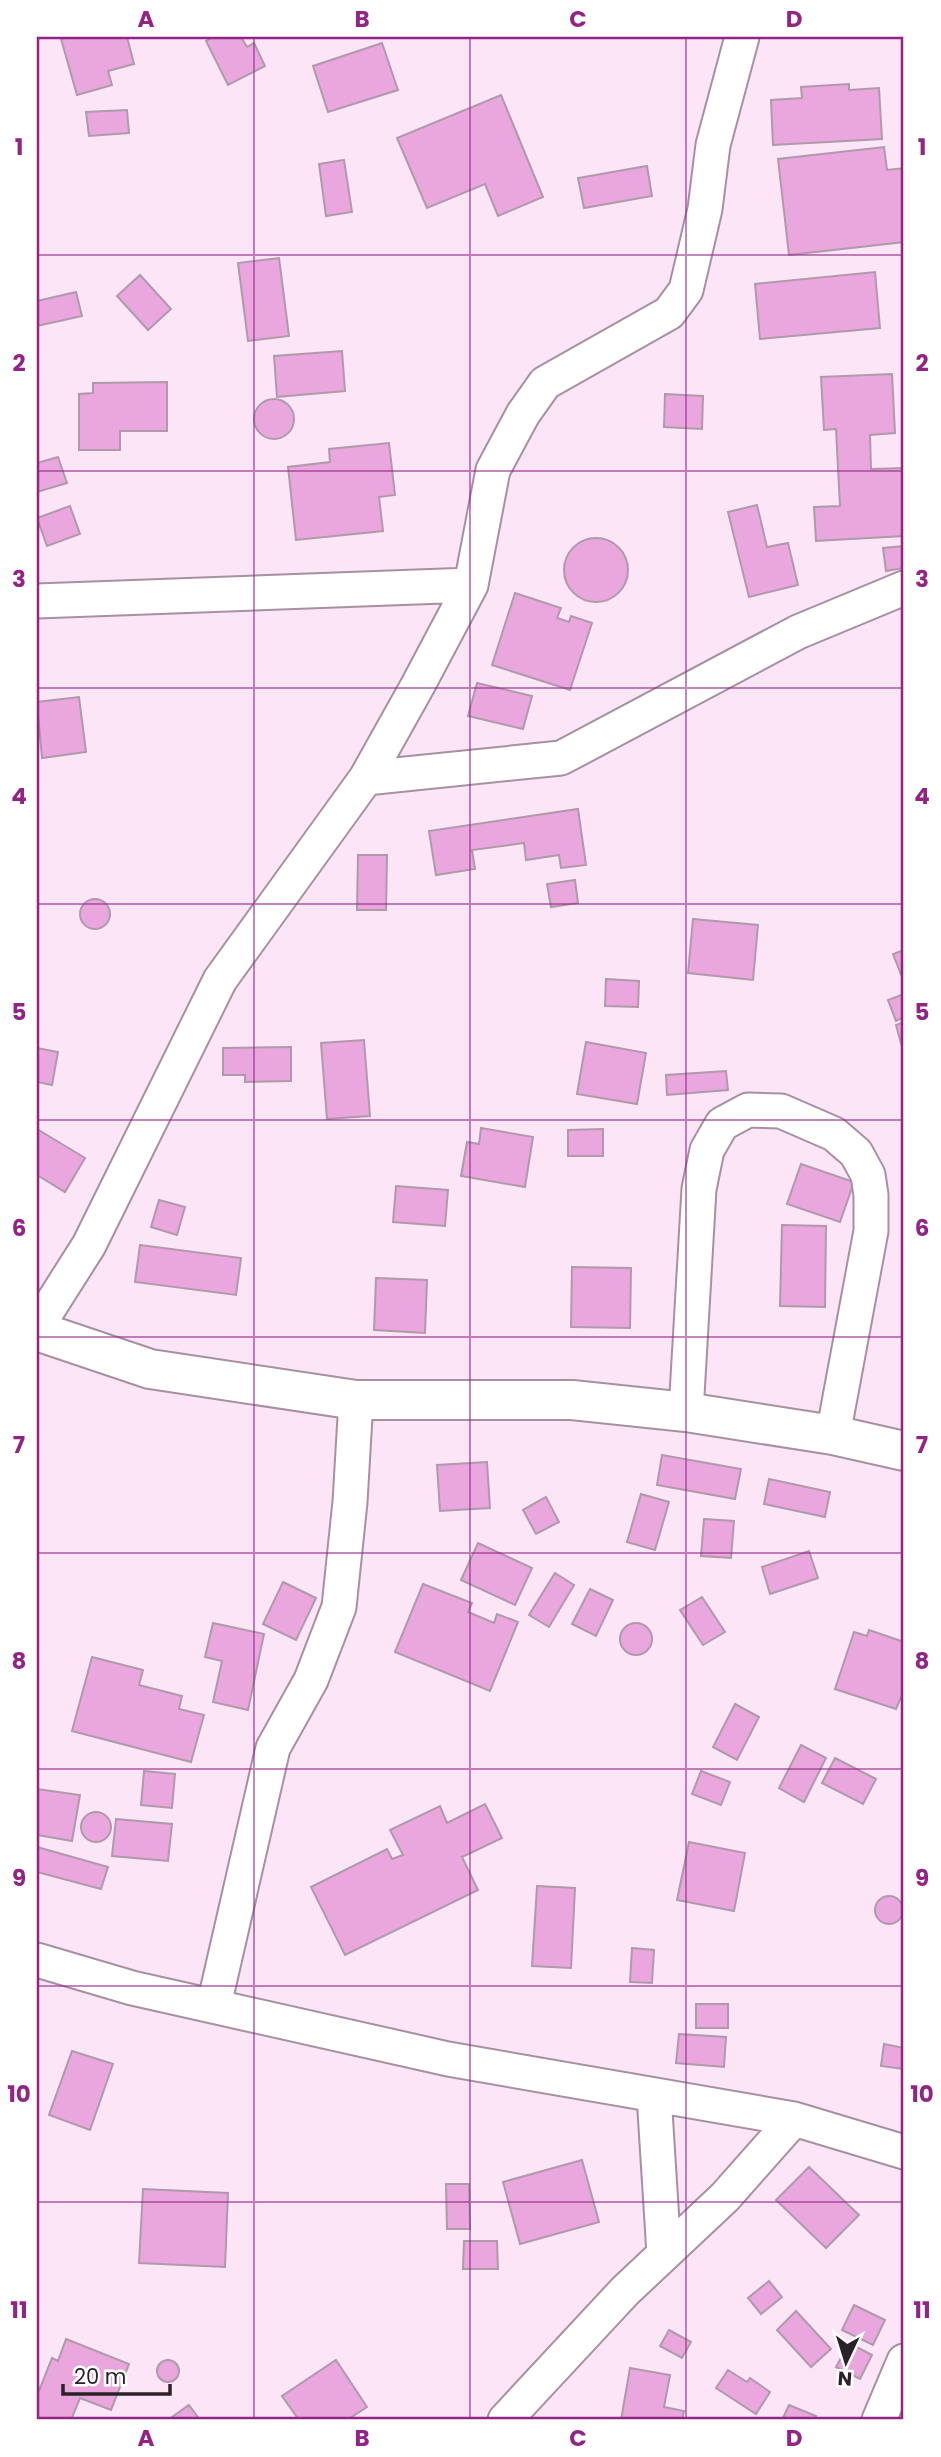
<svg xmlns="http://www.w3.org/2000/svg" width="941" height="2457" font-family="Poppins,sans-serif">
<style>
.building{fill:#eaa7dd;stroke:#af99aa;stroke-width:2}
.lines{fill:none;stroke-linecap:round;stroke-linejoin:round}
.minor-casing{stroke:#a690a1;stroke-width:37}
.tertiary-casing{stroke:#a690a1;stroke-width:42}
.minor{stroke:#fff;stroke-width:33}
.tertiary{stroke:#fff;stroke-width:38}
.grid{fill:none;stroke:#922485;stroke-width:2;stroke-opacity:0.55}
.neatline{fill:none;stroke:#922485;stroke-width:2.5}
.grid-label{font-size:23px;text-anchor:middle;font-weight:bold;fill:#922485}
</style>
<rect width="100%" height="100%" fill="#fce5f7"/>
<path class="building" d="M69,37h58l7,27 -26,7 4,14 -35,10 -16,-56z
M213,37h28l6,10 7,-4 11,23 -37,19 -22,-44z
M382,43l16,47 -70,22 -15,-46z
M849,84v6l30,-2 3,51 -109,6 -2,-45 31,-2 -1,-11z
M501,95l42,102 -45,19 -13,-32 -58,24 -30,-70z
M127,110l2,23 -40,3 -3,-24z
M884,147l3,23 17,-2v74l-115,13 -11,-96z
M344,160l8,52 -26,4 -7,-52z
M647,166l5,30 -68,12 -6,-30z
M279,258l10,78 -41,5 -10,-78z
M875,272l5,56 -120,11 -5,-55z
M140,275l31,34 -23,21 -31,-34z
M76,292l6,24 -45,10v-25z
M342,351l3,40 -68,6 -3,-41z
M892,374l3,59 -25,2 1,34 33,-1v68l-88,5 -2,-34 26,-1 -4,-77 -12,1 -3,-53z
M167,382v49h-47v19h-41v-56l14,-1v-10z
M665,394l38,2 -1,33 -38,-2z
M254 419a20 20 0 1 1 40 0a20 20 0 1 1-40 0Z
M389,443l6,52 -16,2 4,34 -87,9 -8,-73 42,-5 -1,-13z
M58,457l9,26 -30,9v-29z
M757,505l10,42 21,-4 10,42 -49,12 -21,-85z
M70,506l10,28 -33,12 -10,-28z
M564 570a32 32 0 1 1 64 0a32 32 0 1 1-64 0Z
M904,546v22l-18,3 -3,-23z
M515,593l46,15 -4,10 12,4 2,-6 21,7 -22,67 -78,-25z
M477,683l55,13 -9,33 -55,-13z
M79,697l7,55 -44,6 -5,-56z
M578,809l8,56 -25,3 -2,-13 -33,5 -2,-17 -52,7 3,19 -39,6 -7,-44z
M358,855h29l-1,55h-29z
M575,880l3,23 -27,4 -4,-23z
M80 914a15 15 0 1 1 30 0a15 15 0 1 1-30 0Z
M693,919l65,6 -5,55 -65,-7z
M904,950v32l-11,-28z
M606,979l33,2 -1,26 -33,-1z
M904,994v23l-8,4 -8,-21z
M904,1022v32l-8,-29z
M364,1040l6,76 -43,3 -6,-76z
M586,1042l60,11 -9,51 -60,-10z
M291,1047v34l-46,1v-7h-22v-27z
M37,1048l21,4 -6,33 -15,-3z
M726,1071l2,19 -61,5 -1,-20z
M481,1128l52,9 -8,50 -64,-11 6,-34 12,2z
M37,1129l48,29 -20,34 -28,-17z
M603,1129v27h-35v-26z
M801,1164l53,18 -14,40 -53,-18z
M396,1186l52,4 -3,36 -52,-4z
M159,1200l26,7 -8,28 -26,-8z
M782,1225l44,1 -1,81 -45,-1z
M140,1245l101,13 -5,37 -101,-13z
M572,1267l59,1 -1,60 -59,-1z
M376,1278l51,2 -2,53 -51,-3z
M662,1455l79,14 -6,30 -78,-14z
M487,1462l3,46 -50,3 -3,-46z
M769,1479l61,13 -5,25 -61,-13z
M641,1494l28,8 -14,48 -28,-8z
M546,1497l13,25 -23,12 -13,-24z
M704,1519l30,2 -3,37 -30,-2z
M478,1543l54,25 -17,37 -54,-25z
M809,1551l9,27 -48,16 -8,-27z
M555,1573l19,12 -25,42 -20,-12z
M283,1582l33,16 -20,42 -33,-16z
M423,1584l49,19 -4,9 26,11 3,-9 21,8 -28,69 -95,-39z
M590,1589l23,11 -17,36 -24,-12z
M702,1597l23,35 -22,13 -23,-35z
M213,1623l51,11 -16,76 -35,-8 9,-41 -17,-4z
M620 1639a16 16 0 1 1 32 0a16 16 0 1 1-32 0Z
M869,1630l35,12v48l-8,19 -61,-20 19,-57 13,4z
M92,1657l51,13 -4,15 43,11 -3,13 25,6 -13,47 -119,-31z
M735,1704l24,13 -22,43 -24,-13z
M801,1745l25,13 -22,44 -25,-14z
M835,1758l41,21 -13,25 -41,-21z
M144,1771l31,3 -3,34 -31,-3z
M701,1771l29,11 -9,23 -29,-11z
M37,1789l43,6 -8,46 -35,-6z
M485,1804l17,34 -40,19 16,33 -133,65 -34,-68 76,-38 5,10 11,-4 -13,-25 50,-24 7,17z
M81 1827a15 15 0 1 1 30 0a15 15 0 1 1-30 0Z
M116,1819l56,5 -4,37 -56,-5z
M689,1842l56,11 -11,58 -57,-11z
M37,1847l71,20 -7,22 -64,-17z
M537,1886l38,2 -4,80 -39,-2z
M875 1910a14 14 0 1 1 28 0a14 14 0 1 1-28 0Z
M632,1948l22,2 -2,33 -22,-1z
M696,2004h32v24h-32z
M679,2034l47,3 -2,30 -48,-4z
M884,2044l20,4v21l-23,-3z
M72,2051l41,13 -23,66 -41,-15z
M582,2160l17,62 -79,22 -17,-62z
M809,2167l50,48 -33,33 -50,-48z
M446,2184h23l1,45h-23z
M143,2189l85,4 -3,74 -86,-4z
M464,2241h33l1,28h-35z
M769,2281l13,16 -21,17 -13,-16z
M854,2305l31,15 -12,25 -31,-15z
M796,2311l35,38 -20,18 -34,-37z
M669,2330l22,12 -9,16 -22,-12z
M66,2339l63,25 -18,46 -31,-12 -9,22h-31l-3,-1v-23l15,-38 6,3z
M849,2343l23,12 -12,24 -24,-12z
M157 2371a11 11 0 1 1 22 0a11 11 0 1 1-22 0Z
M336,2360l31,47 -20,13h-48l-17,-24z
M630,2368l40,7 -6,32 20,4 -2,9h-61z
M728,2370l19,12 3,-4 20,14 -14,22 -40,-26z
M189,2405l11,15h-32z
M789,2405l27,11 -2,4h-32z"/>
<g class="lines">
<defs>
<path id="minor" d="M37,601l434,-16
M366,778l195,-20 237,-126 106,-44
M37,1327l52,-82 131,-265 146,-202 52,-93 53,-100 22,-115 30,-56 22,-31 124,-70 17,-23 19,-81 8,-64 29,-108
M686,1412l13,-223 8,-39 15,-26 26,-14 33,1 53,23 22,19 12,22 3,20v36l-38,204
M37,1960l95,28 316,71 346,60 110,33
M214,2005l59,-257 38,-68 28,-73 11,-105 6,-102
M654,2095l10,159
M505,2420l120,-129 100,-94 69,-78
M879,2420l25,-59"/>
<path id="tertiary" d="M37,1331l113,38 206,31h216l114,12 147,23 71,16"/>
</defs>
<use href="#minor" class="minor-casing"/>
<use href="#tertiary" class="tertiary-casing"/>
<use href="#minor" class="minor"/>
<use href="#tertiary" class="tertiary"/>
</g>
<path class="grid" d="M254,37v2383M470,37v2383M686,37v2383M37,255h867M37,471h867M37,688h867M37,904h867M37,1120h867M37,1337h867M37,1553h867M37,1769h867M37,1986h867M37,2202h867"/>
<rect width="941" height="2457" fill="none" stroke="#ffffff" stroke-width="77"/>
<g transform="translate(846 2362) rotate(184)" stroke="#ffffff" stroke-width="5" paint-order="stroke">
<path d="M0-5L12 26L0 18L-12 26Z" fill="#2b2229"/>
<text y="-10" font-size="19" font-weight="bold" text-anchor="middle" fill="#2b2229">N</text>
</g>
<path d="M63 2384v10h107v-10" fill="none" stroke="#2b2229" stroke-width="3.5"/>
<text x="74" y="2384" font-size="21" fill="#2b2229" stroke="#ffffff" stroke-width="5" paint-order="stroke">20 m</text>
<rect x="38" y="38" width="864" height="2380" class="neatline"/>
<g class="grid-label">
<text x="146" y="27">A</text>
<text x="362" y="27">B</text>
<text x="578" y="27">C</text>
<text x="794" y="27">D</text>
<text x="19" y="155">1</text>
<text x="922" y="155">1</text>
<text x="19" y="371">2</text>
<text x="922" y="371">2</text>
<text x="19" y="587">3</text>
<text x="922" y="587">3</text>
<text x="19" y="804">4</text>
<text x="922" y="804">4</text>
<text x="19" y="1020">5</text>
<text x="922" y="1020">5</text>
<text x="19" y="1236">6</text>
<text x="922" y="1236">6</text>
<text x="19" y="1453">7</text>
<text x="922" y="1453">7</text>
<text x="19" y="1669">8</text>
<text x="922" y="1669">8</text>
<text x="19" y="1886">9</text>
<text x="922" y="1886">9</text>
<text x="19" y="2102">10</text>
<text x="922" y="2102">10</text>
<text x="19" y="2318">11</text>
<text x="922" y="2318">11</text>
<text x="146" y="2446">A</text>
<text x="362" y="2446">B</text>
<text x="578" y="2446">C</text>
<text x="794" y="2446">D</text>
</g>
</svg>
